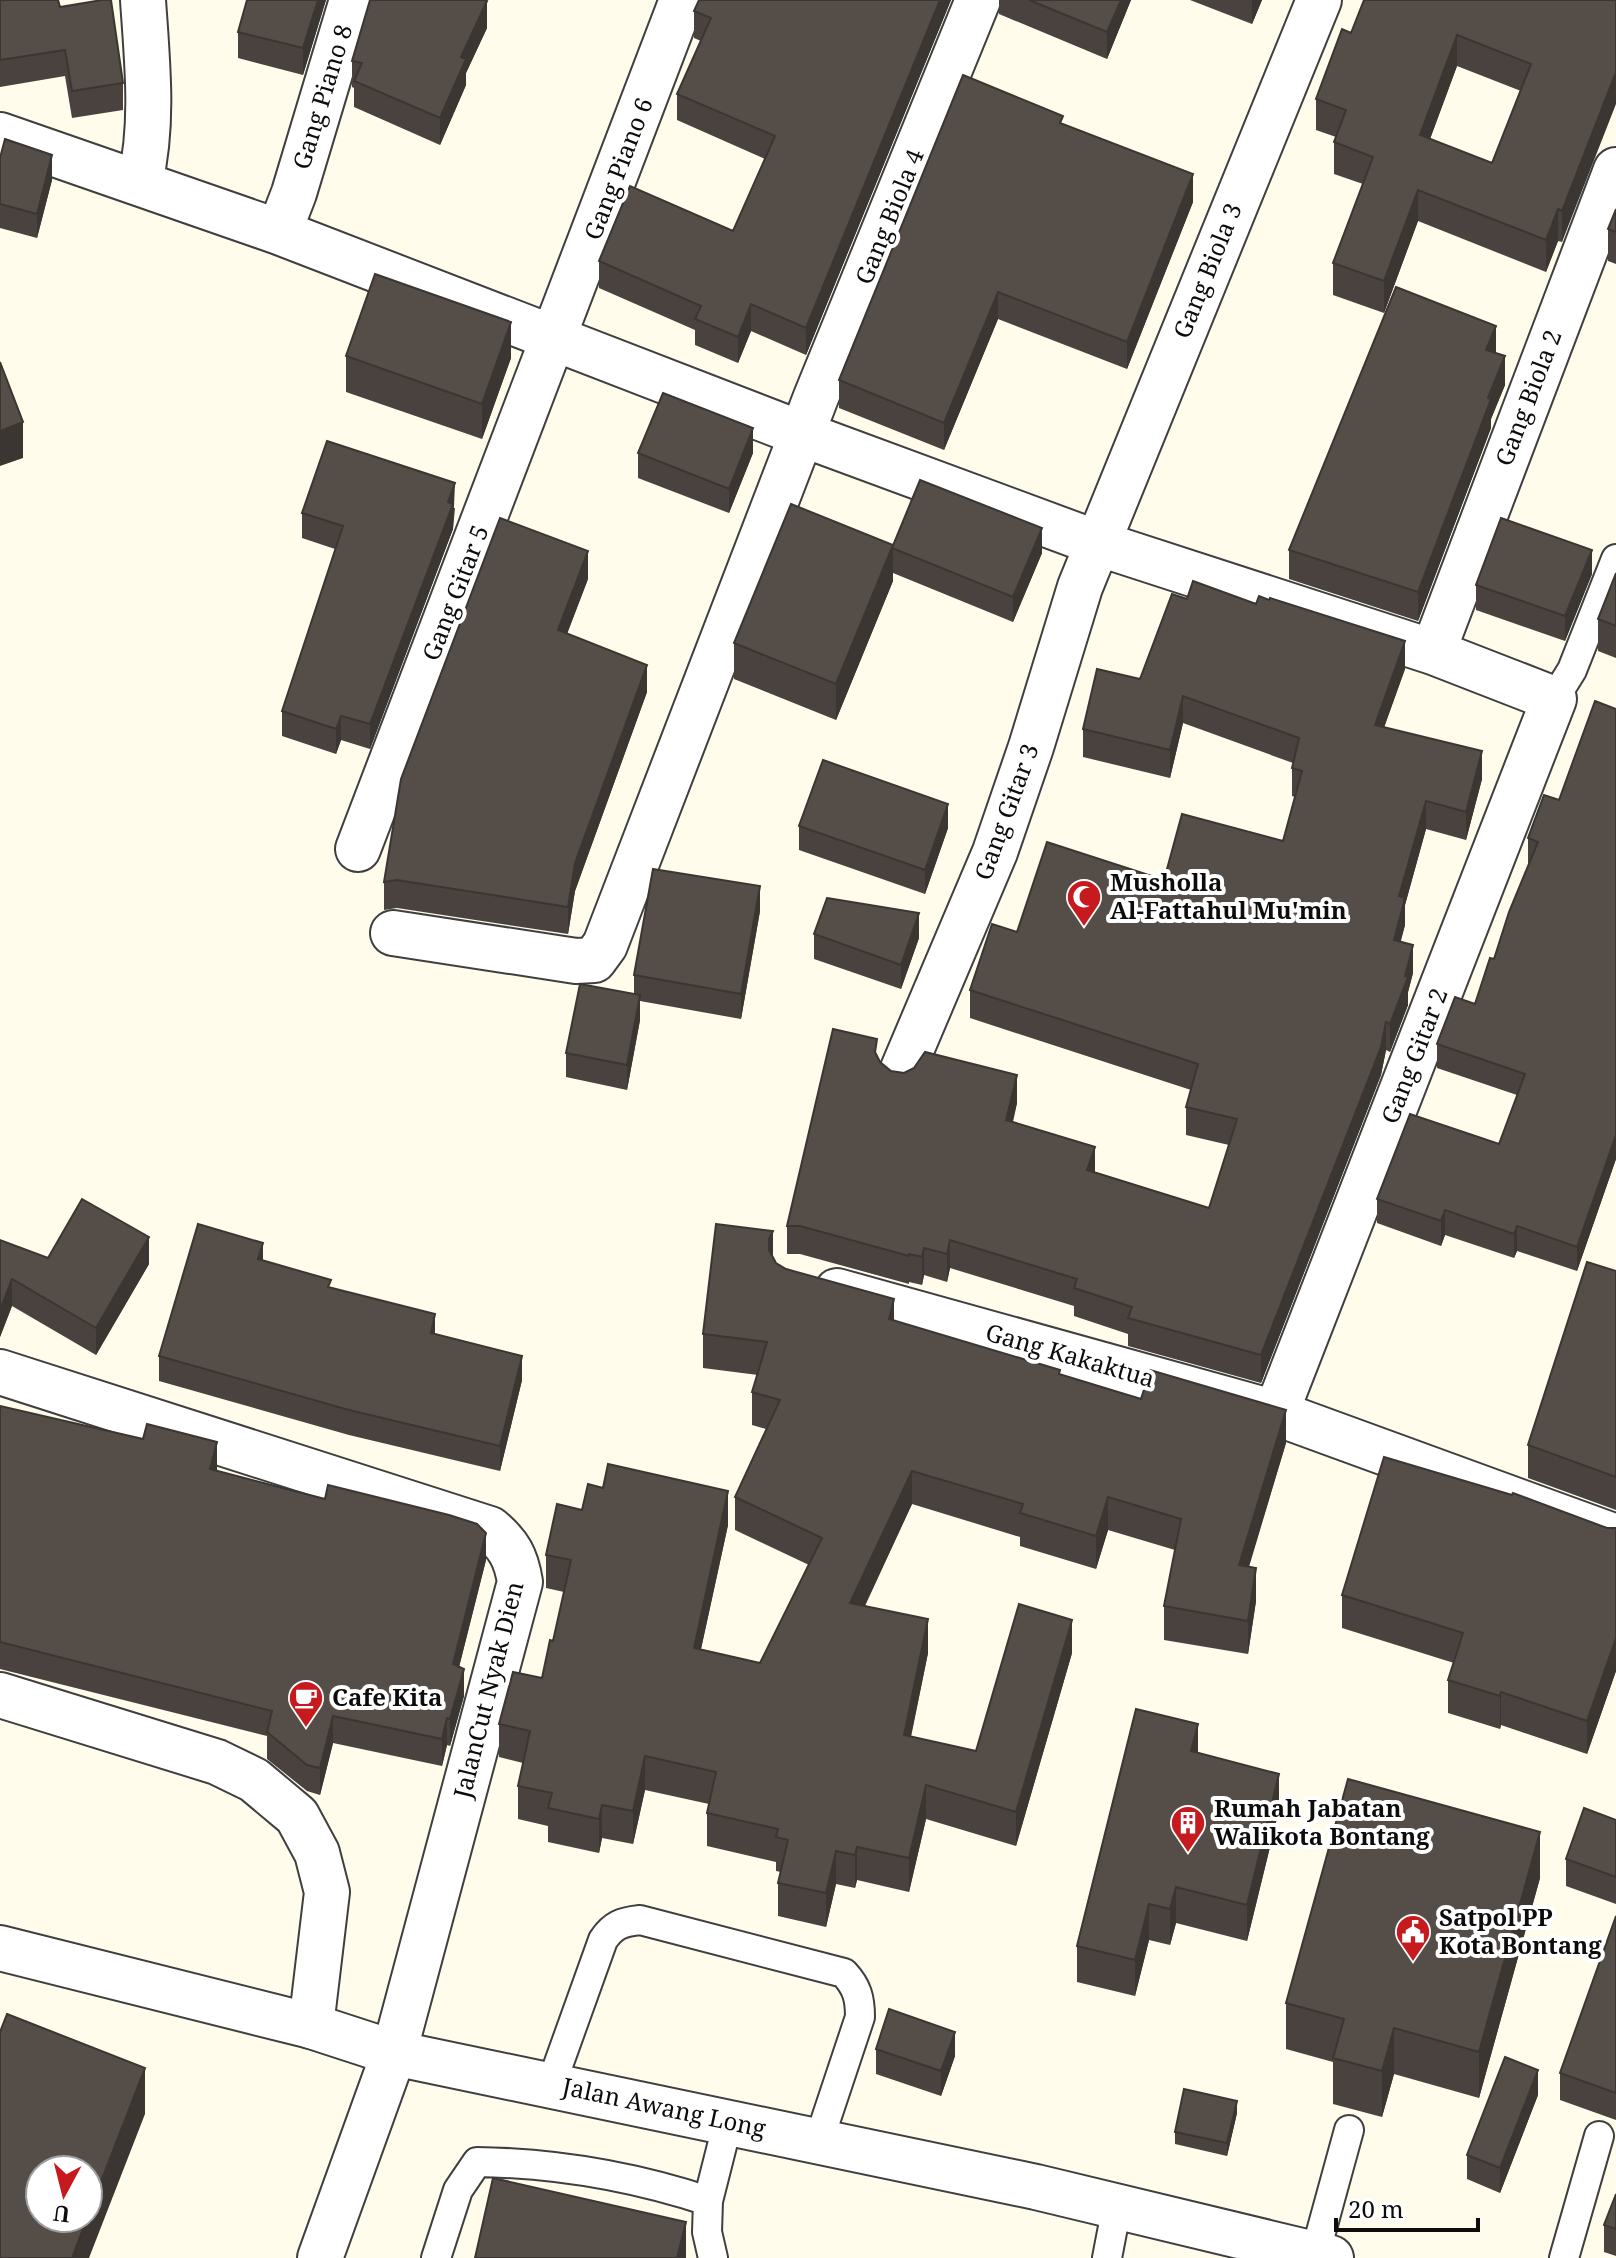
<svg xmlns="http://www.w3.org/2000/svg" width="1616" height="2258" font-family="'Noto Serif',serif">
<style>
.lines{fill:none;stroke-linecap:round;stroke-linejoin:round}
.service-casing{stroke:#3f3f3f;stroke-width:32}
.minor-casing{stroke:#3f3f3f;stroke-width:48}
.tertiary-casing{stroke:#3f3f3f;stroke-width:48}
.service{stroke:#fff;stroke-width:28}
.minor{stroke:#fff;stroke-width:44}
.tertiary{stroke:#fff;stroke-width:44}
.wall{fill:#49423e;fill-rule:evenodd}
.shaded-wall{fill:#3c3632}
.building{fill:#554d48;stroke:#3c3632;stroke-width:2;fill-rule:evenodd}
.labels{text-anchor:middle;stroke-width:8;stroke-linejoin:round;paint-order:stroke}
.street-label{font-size:24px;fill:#0c0c0c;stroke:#fff}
.poi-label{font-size:24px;font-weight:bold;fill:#0c0c0c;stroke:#fff;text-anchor:start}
</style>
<rect width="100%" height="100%" fill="#fffceb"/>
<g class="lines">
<defs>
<path id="service" d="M1554,699l18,-29 44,-111
M551,2085l52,-145c10,-15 19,-18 37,-20l204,53c13,14 16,25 16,44l-41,123
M708,2201l-1,31 6,26
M1315,2254l34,-124
M436,2258l22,-68 19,-28c77,1 158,15 231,39l20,-79
M1107,2258l10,-52
M1564,2258l35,-122"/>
<path id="minor" d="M0,135l279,97 523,202 295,109 336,109 121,47 -278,714
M140,182c14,-59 7,-122 3,-182
M279,232l15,-39 58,-193
M1433,652l183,-482
M358,849l324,-849
M393,933l183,28 18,-1 11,-15 211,-548 162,-397
M900,1076l95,-224 36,-105 49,-160 239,-587
M837,1291l439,122 340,124
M0,1372l490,157c19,16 26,28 30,53l-126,471 -74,205
M0,1695l217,67 37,18 43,36 20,37 10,39 -16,134"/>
<path id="tertiary" d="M0,1948l311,78 83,27 642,134 295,71"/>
</defs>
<use href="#service" class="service-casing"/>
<use href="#minor" class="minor-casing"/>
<use href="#tertiary" class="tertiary-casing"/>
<use href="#service" class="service"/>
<use href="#minor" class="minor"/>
<use href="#tertiary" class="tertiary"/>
</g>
<path class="wall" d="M0,0l60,7 63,76v27l-51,8 -7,-42 -65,11z
M247,0h79l-23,75 -65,-17v-26z
M951,0l-145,355 -55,-24 -13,32 -43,-18v-15l-96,-42v-27l134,-30 32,-72 -88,-39v-26l24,-53 -7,-3v-27z
M999,0h132l-24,59 -108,-45z
M1190,0h72l-10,24z
M1616,0l-54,242 -4,-1 -12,31 -128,-51 -34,92 -51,-18v-32l30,-79 -29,-10v-32l2,-5 -20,-7v-31l35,-66zM1457,66l64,25 -29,72 -62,-24z
M487,28l-21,45v12l-26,60 -86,-38v-19l-2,-1v-26z
M1063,124l130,78 -66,167 -129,-50 -54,131 -105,-42v-28z
M0,158l52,22 -15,58 -37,-10z
M1616,209v55l-8,-3v-32z
M1496,353l9,32 -14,34v9l-73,193 -129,-42v-29z
M346,356l165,2 -29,81 -136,-47z
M638,453h115l-24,60 -91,-35z
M455,508l-2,21 -83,220 -29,-9 -5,14 -54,-18v-25l53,-162 -33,-11v-25z
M893,545l149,8 -29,69 -120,-49v8l-57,139 -102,-41v-36z
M1616,573v85l-18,-7v-32z
M1592,574l-27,67 -89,-31v-25z
M588,579l-21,54 80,59 -72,199 -7,43 -171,-26 -13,2v-28z
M1405,669l-21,58 98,52 -16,61 -40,-11 -21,76v20l-5,17 13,31 -5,19v13l-18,47 -4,-2 -5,25 -120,308 -133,-37v-12l-54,-18v-10l-124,-38 -3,14 -23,-7 -2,10 -13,-3v2l-109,-30h-13v-28l90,-171 3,7 11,9 126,32 -4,19 82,50 114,36 20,-63 -43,-10v-28l5,-17 -221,-72v-28l47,-58 147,-52 119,-39 12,-44 -3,-1v-28l1,-5 -110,-40 -13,55 -87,-21v-28l57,-50z
M1616,709v450l-39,112 -60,-20 -3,7 -69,-23 -4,11 -64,-23v-24l122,-55 18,-49 -80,-27v-24l38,-40 19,-45 35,-96h-1v-25l31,-38z
M799,826l149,2 -23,66 -126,-44z
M760,911l-19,108 -101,-18v19l-13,70 -61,-13v-24l68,-59v-19z
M814,934l105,4 -18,51 -87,-30z
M0,1240l48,18 101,6 -53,91 -84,-49 -12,31z
M773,1258l3,5 10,6 108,51 166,54 226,69 -37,124 7,34 -8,53 -84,-14v-34l11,-56 -67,-20 -12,39 -76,-23v-9l-108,-33 -47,102 63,47 -17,84 65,14 96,-98 -56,193 -90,-27 -17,73 -52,-12 -2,8 -19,-4 -10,43 -48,-11v-33l3,-11 -5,-1v-9l-69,-16v-33l2,-9 -64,-14 -12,54 -31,-6 -3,15 -51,-11v-16l-30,-7v-33l5,-23 -24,-6v-33l43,-46 11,-37 11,-49 -18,-4v-33l36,-45 146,15 -27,124 59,14 49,-98 -74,-35v-33l31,-68 -14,-4v-33l6,-17 -55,-7v-34z
M263,1261l68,27 104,46 87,46 -22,91 -151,-36 -190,-54v-25z
M1616,1271v239l-88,-32v-33z
M0,1406l217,63v2l269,89 -27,107 5,29 -14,50 -3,-1 -5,21 -109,-23 -13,52 -13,-4 -40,-32v-23l-267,-67z
M1607,1528h9v143l-29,83 -86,-29 -1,4 -52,-16v-33l6,-17 -112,-35v-33z
M1198,1753l81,57 -32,131 -71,-18 -6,22 -21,-5 -14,56 -58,-14v-36z
M1616,1820v84l-50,-18v-27z
M1540,1878l-61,220 -85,-24 -12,43 -49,-13v-42l-47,-13v-46z
M1616,1916v204l-56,-20v-27z
M876,2049l79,7 -14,40 -65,-22z
M1538,2095l-38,98 -33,-14v-24z
M1237,2113l-10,43 -52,-12v-12z
M1616,2194v62l-12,-4v-27z"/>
<path class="shaded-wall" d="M318,0h8l-23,75v-27z
M940,0h11l-145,355v-27z
M1121,0h10l-24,59v-27z
M1252,0h10l-10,24z
M487,1v27l-21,45v12l-26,60v-27l21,-61z
M1457,35v31l-37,100v-31z
M1616,72v32l-54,138v-31z
M52,155v25l-15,58v-24z
M1193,174v28l-66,167v-27z
M1418,190v31l-34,92v-32z
M1558,209v32l-12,31v-32z
M998,292v27l-54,131v-27z
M751,304v27l-13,32v-26z
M511,322v36l-29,81v-35z
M1496,326v29l-10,-5z
M1505,356v29l-14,34v9l-73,193v-29z
M23,422v36l-23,8v-35z
M753,428v25l-24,60v-24z
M455,483l-2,46 -83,220v-25z
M1042,528v25l-29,69v-25z
M893,545v36l-57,139v-36z
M1592,550v24l-27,67v-25z
M588,551v28l-30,79v-28z
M1405,641v28l-30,84v-28z
M647,665v27l-72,199 -7,43v-27l7,-44z
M1183,696v27l-13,55v-28z
M341,716v24l-5,14v-25z
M1482,751v28l-16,61v-28z
M1426,801v28l-21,76v20l-11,43v-28l5,-44z
M948,804v24l-23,66v-24z
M760,886v25l-19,108v-25z
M919,913v25l-18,51v-24z
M1413,945v28l-5,19v13l-18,47v-28z
M640,995v25l-13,70v-25z
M1386,1022v28l-5,25 -120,308v-28z
M1017,1075v28l-11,45v-28z
M1616,1135v24l-39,112v-24z
M1095,1147v28l-8,-5z
M1445,1210v25l-4,11v-25z
M1517,1226v25l-3,7v-24z
M773,1231v33l-4,8v-33z
M149,1237v27l-53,91v-27z
M950,1240v28l-3,14v-28z
M263,1243v25l-5,-9z
M924,1248v27l-2,10v-28z
M12,1279v27l-12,31v-27z
M894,1299v33l-5,-13z
M435,1314v25l-4,-6z
M522,1356v24l-22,91v-25z
M1286,1410v33l-47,155v-33z
M217,1442v27l-7,27v-27z
M912,1471v33l-62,133v-34z
M728,1491v34l-34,156v-33z
M1108,1497v33l-12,39v-33z
M486,1533v27l-33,131v-27z
M1256,1568v33l-8,53v-33z
M928,1619v34l-24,116v-34z
M1072,1620v33l-56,193v-34z
M1616,1638v33l-29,83v-33z
M464,1669v27l-14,50v-27z
M1501,1692v33l-1,4v-33z
M333,1716v27l-13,52v-27z
M447,1718v27l-5,21v-27z
M1198,1724v36l-7,-9z
M645,1756v34l-12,54v-33z
M1279,1774v36l-32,131v-36z
M926,1785v34l-17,73v-34z
M602,1805v33l-3,15v-34z
M1540,1832v46l-61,220v-46z
M857,1847v33l-2,8v-33z
M836,1851v33l-10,43v-34z
M1176,1887v36l-6,22v-36z
M1149,1904v36l-14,56v-36z
M1394,2028v46l-12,43v-46z
M955,2032v24l-14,40v-25z
M145,2068v46l-56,144h-17z
M1538,2070v25l-38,98v-25z
M1237,2101v12l-10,43v-13z
M686,2222v36h-9z"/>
<path class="building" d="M0,0h58l2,7 42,-7h9l12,83 -51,8 -7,-41 -65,10z
M247,0h71l-15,48 -65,-16z
M370,0h114l3,1 -26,56 5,2 -26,59 -86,-37 8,-18 -10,-2z
M699,0h241l-134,328 -55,-24 -13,33 -43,-18 6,-13 -102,-45 31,-75 103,45 42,-95 -98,-42 34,-76 -17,-7z
M1029,0h92l-14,32z
M1364,0h252v72l-54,139 -4,-2 -12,31 -128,-50 -34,91 -51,-18 40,-106 -39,-15 12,-32 -30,-11 26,-70 9,4zM1457,35l74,29 -39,99 -72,-28z
M963,75l100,41 -3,7 133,51 -66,168 -129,-50 -54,131 -105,-43z
M5,139l47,16 -15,59 -37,-10v-46z
M1616,209v23l-8,-3z
M375,274l136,48 -29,82 -136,-48z
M1396,287l100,39 -10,24 19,6 -17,42 3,1 -73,193 -129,-42z
M0,362l23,60 -23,9z
M663,393l90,35 -24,61 -91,-36z
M327,441l128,42 -7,19 5,2 -83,220 -29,-8 -5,13 -54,-18 61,-185 -41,-13z
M920,480l122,48 -29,69 -121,-49z
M791,504l102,41 -57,139 -102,-41z
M500,518l88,33 -30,79 89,35 -72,198 -7,44 -171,-27 -13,2 17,-103z
M1501,518l91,32 -27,66 -89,-31z
M1616,573v53l-18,-7z
M1193,581l63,23 3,-8 10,4 1,-2 135,43 -30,84 107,26 -16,61 -40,-11 -27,95 6,2 -11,42 19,5 -8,31 3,1 -18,47 -4,-2 -5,25 -120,308 -133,-37 4,-11 -58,-19 3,-9 -127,-39 -3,14 -23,-6 -2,9 -13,-3v2l-109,-30h-13l46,-197 44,10 -2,13 5,10 11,9 13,2 10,-5 11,-16 92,23 -11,45 89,27 -8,23 122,38 28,-89 -51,-12 12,-43 -228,-74 22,-66 25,8 30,-90 117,38 18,-66 101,27 19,-70 -10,-3 7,-30 -116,-42 -13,54 -87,-21 14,-60 43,10 32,-85 15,5z
M1595,701l21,8v426l-39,112 -60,-21 -3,8 -69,-24 -4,11 -64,-22 33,-85 89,30 26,-70 -88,-30 18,-47 20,7 15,-46 4,1 15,-47 29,-70 -10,-4 16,-43 15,5z
M823,760l125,44 -23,66 -126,-44z
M653,869l107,17 -19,108 -107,-19z
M827,898l92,15 -18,52 -87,-31z
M580,984l60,11 -13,70 -61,-12z
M82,1199l67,38 -53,91 -84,-49 -12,31v-70l48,18z
M198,1224l65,19 -5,16 73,21 -3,7 107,27 -4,19 91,23 -22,90 -151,-36 -190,-54z
M716,1224l57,7 -4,8v11l7,13 10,6 108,30 -5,20 171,51 -1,4 82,25 9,-29 136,40 -47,155 17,3 -8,53 -84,-15 17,-87 -73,-22 -12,39 -76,-23 3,-9 -111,-33 -62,132 78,16 -24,116 72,16 43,-147 53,16 -56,192 -90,-27 -17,73 -52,-11 -2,8 -19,-4 -10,42 -48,-10 10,-43 -12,-3 2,-8 -71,-16 9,-41 -71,-16 -12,55 -31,-6 -3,14 -51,-11 4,-15 -34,-7 12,-55 -31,-7 14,-52 29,6 8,-38 3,1 18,-81 -25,-5 11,-51 25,6 6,-26 15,4 5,-24 120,27 -34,157 66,15 62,-125 -87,-41 45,-97 -28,-8 15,-50 -64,-8z
M1587,1262l29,9v206l-88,-32z
M0,1406l143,33 4,-15 70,18 -7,27 115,30 3,-14 121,30 28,9 9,9 -33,131 11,5 -14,50 -3,-1 -5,21 -109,-23 -13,52 -13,-3 -40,-33 5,-21 -272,-69z
M1384,1457l128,38 1,-2 94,35h9v110l-29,83 -86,-29 -1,4 -52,-16 15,-47 -121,-38z
M1136,1709l62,15 -7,27 88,23 -32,131 -71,-18 -6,22 -21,-5 -14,56 -58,-14z
M1348,1779l192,53 -61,220 -85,-24 -12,43 -49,-13 11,-39 -58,-16z
M1584,1808l32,12v57l-50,-18z
M1616,1916v177l-56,-20z
M889,2009l66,23 -14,39 -65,-22z
M7,2014l138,54 -57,147v-45h-48v48h47l-15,40h-72v-226z
M1505,2057l33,13 -38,98 -33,-13z
M1184,2089l53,12 -10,42 -52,-11z
M493,2178l193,44 -9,36h-202z
M1616,2194v35l-12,-4z"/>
<defs>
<symbol id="mosque-pin" viewBox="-11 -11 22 30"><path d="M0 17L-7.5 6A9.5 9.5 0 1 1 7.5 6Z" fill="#c61a1e" stroke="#fff"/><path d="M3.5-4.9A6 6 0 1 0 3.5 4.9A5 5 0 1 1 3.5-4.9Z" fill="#fff"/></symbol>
<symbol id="cafe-pin" viewBox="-11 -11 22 30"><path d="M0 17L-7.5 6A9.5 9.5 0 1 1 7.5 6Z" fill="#c61a1e" stroke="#fff"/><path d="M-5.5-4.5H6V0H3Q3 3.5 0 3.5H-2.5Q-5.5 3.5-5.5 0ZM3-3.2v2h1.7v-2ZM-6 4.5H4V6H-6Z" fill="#fff"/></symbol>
<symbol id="building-pin" viewBox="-11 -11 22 30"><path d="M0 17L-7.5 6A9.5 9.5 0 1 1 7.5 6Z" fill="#c61a1e" stroke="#fff"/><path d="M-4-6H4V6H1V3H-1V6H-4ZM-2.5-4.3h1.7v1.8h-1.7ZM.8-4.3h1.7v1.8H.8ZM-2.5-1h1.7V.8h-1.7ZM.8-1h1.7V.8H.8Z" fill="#fff"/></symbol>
<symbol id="civic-pin" viewBox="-11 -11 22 30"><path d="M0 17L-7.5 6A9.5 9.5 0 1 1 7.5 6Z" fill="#c61a1e" stroke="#fff"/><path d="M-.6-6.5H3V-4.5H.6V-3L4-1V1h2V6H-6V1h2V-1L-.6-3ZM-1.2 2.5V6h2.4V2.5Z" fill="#fff"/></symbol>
</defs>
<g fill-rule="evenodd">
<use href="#mosque-pin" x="1064" y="877" width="40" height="54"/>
<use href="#cafe-pin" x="286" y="1678" width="40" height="54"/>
<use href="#building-pin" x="1168" y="1803" width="40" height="54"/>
<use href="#civic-pin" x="1393" y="1912" width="40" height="54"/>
</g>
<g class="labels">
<g class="street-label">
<text transform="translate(323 97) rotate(-73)" y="8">Gang Piano 8</text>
<text transform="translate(619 169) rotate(-69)" y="8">Gang Piano 6</text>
<text transform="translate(890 217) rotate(-68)" y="8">Gang Biola 4</text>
<text transform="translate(1208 271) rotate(-68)" y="8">Gang Biola 3</text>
<text transform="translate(1529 398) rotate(-69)" y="8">Gang Biola 2</text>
<text transform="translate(456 593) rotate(-69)" y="8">Gang Gitar 5</text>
<text transform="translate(1007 812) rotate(-70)" y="8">Gang Gitar 3</text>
<text transform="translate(1415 1056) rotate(-69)" y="8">Gang Gitar 2</text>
<text transform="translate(1070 1356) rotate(16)" y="8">Gang Kakaktua</text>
<text transform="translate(489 1690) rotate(-76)" y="8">JalanCut Nyak Dien</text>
<text transform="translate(664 2108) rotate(12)" y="8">Jalan Awang Long</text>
</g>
<g class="poi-label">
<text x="1110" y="891">Musholla<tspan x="1110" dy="28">Al-Fattahul Mu'min</tspan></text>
<text x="332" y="1706">Cafe Kita</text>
<text x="1214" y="1817">Rumah Jabatan<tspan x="1214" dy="28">Walikota Bontang</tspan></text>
<text x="1439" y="1926">Satpol PP<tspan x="1439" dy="28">Kota Bontang</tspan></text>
</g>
</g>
<g transform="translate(64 2194) rotate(187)"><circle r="38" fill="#ffffff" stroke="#9e9e9e" stroke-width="2"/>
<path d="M0-6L14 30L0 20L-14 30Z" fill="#c61a1e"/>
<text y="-12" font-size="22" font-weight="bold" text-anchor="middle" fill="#0c0c0c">U</text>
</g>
<path d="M1336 2218v12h142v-12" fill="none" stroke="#0c0c0c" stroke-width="4"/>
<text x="1348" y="2218" font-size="24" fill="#0c0c0c" stroke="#ffffff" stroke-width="6" paint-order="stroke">20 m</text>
</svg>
